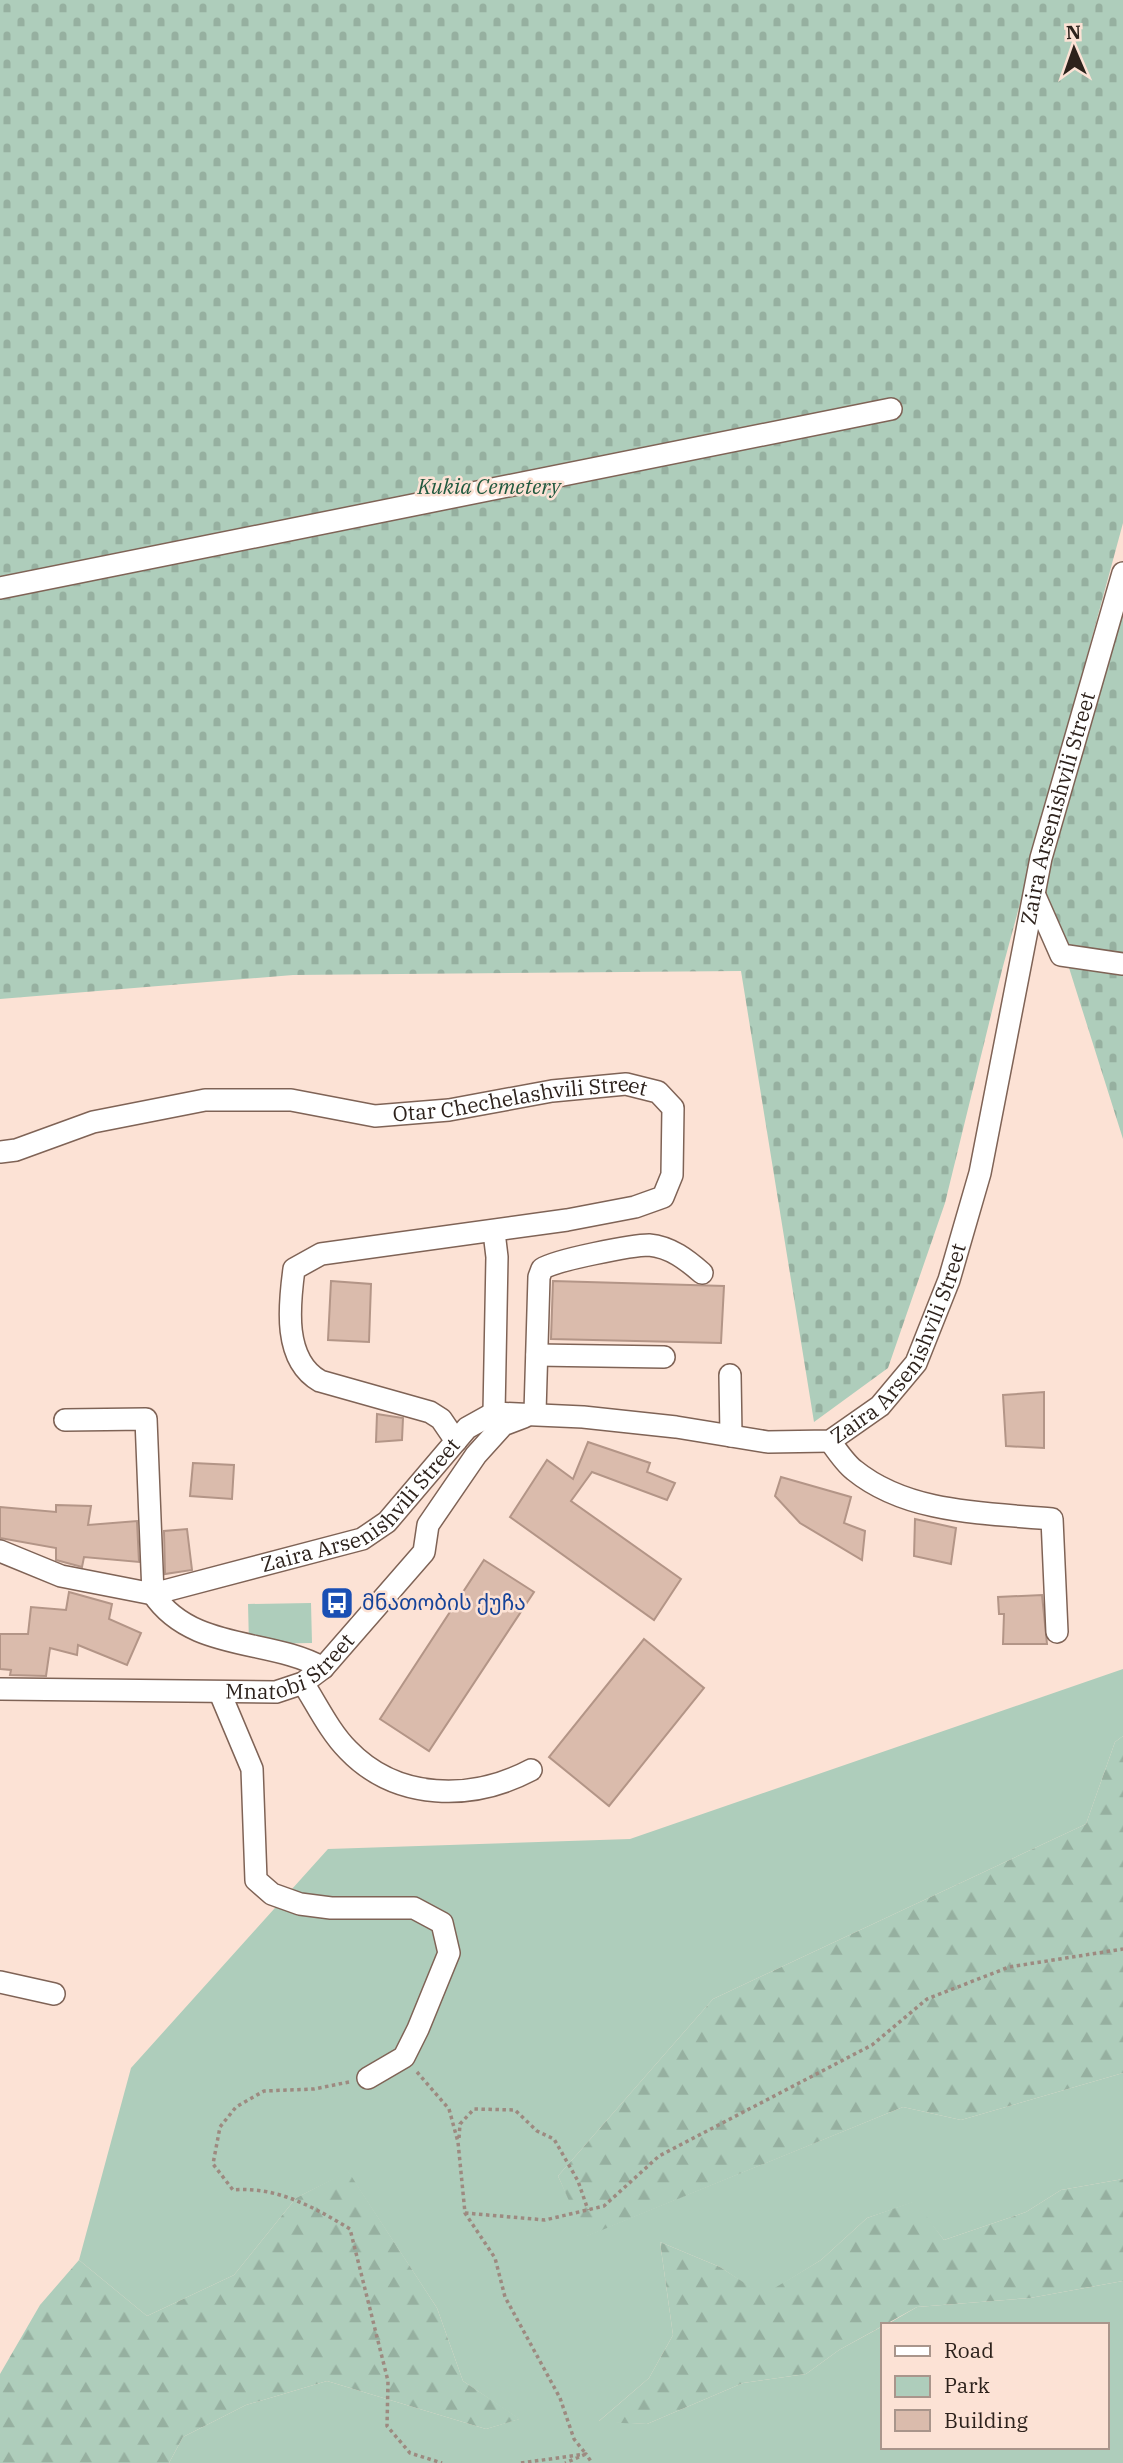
<svg xmlns="http://www.w3.org/2000/svg" width="1123" height="2463" font-family="'IBM Plex Serif','Noto Sans Georgian',serif">
<style>
.green{fill:#aecdbb}
.forest{fill:url(#forest-firs)}
.cemetery{fill:url(#cemetery-stones)}
.building{fill:#dabbac;stroke:#b39587;stroke-width:2}
.lines{fill:none;stroke-linecap:round;stroke-linejoin:round}
.minor-casing{stroke:#7f6356;stroke-width:24}
.path{stroke:#9d8a80;stroke-width:3.5;stroke-dasharray:3.5 3.5;stroke-linecap:butt}
.minor{stroke:#fff;stroke-width:21}
.labels{text-anchor:middle;stroke-width:5;stroke-linejoin:round;paint-order:stroke}
.park-label{font-size:21px;font-style:italic;fill:#20593f;stroke:#fce2d5}
.street-label{font-size:21px;fill:#2d221c;stroke:#fce2d5}
.transit-label{font-size:21px;fill:#164399;stroke:#fce2d5;text-anchor:start}
</style>
<defs>
<pattern id="forest-firs" width="22" height="20" patternUnits="userSpaceOnUse" patternTransform="scale(1.75)"><rect width="22" height="20" fill="#aecdbb"/><path d="M5 1l3.5 6h-7zM16 11l3.5 6h-7z" fill="#96b0a0"/></pattern>
<pattern id="cemetery-stones" width="16" height="16" patternUnits="userSpaceOnUse" patternTransform="scale(1.75)"><rect width="16" height="16" fill="#aecdbb"/><path d="M2 7V4a2 2 0 0 1 4 0v3zM10 15v-3a2 2 0 0 1 4 0v3z" fill="#96b0a0"/></pattern>
</defs>
<rect width="100%" height="100%" fill="#fce2d5"/>
<path class="green" d="M311,1603l1,40 -63,1 -1,-40z
M1123,1669v67l-8,6 -29,82 -373,175 -155,177 28,60 317,-129 58,13 162,-47v106l-62,11 -35,22 -82,28 -30,-38 -47,16 -46,42 -58,36 -43,-29 -60,-25 13,93 -24,43 -50,43 48,3 96,-41 63,-9 33,-24 44,-24v121h224v-122h-221l31,-18 113,-9 93,-17v182h-954l14,-26 63,-32 81,-24 159,48 33,-10 -56,-38 -26,-73 -89,-136 -52,26 -62,77 -87,41 -68,-56 52,-192 197,-219 302,-10z"/>
<path class="forest" d="M1123,1736v337l-162,47 -58,-13 -318,130 -27,-61 155,-177 373,-175 29,-82z
M348,2171l89,137 26,73 57,38 -34,10 -159,-48 -81,24 -63,32 -14,26h-169v-89l40,-69 39,-45 68,56 87,-41 62,-77z
M1123,2179v102l-93,17 -113,9 -78,43 -33,24 -63,9 -96,41 -49,-2 51,-44 24,-43 -13,-93 60,25 43,28 58,-35 46,-42 48,-17 29,39 82,-28 35,-22z"/>
<path class="cemetery" d="M0,0h1123v523l-121,447 -57,233 -57,165 -74,54 -73,-451 -448,4 -293,24z
M1123,614v525l-82,-260z"/>
<path class="building" d="M331,1281l40,3 -2,58 -41,-2z
M553,1281l171,5 -3,57 -170,-4z
M1044,1392v56l-38,-2 -3,-51z
M377,1414l26,4 -1,22 -26,2z
M588,1442l62,21 -3,9 28,11 -8,17 -75,-28 -21,29 110,78 -27,41 -144,-103 37,-57 26,19z
M193,1463l41,2 -2,34 -42,-3z
M781,1477l70,20 -7,26 21,8 -3,29 -62,-37 -25,-27z
M56,1505l35,1 -3,19 49,-4 2,41 -55,-5 -2,10 -26,-7v-12l-56,-10v-31l56,5z
M915,1519l41,9 -5,36 -37,-8z
M187,1529l5,41 -27,4 -1,-43z
M484,1560l50,32 -105,159 -49,-32z
M69,1592l43,12 -3,15 32,14 -14,32 -49,-20 -1,10 -27,-7 -4,28 -36,-1 1,-5 -11,-1v-35h28l3,-27 35,3z
M1042,1595l5,49h-44l1,-30h-5l-1,-17z
M644,1639l60,49 -95,118 -60,-49z"/>
<g class="lines">
<defs>
<g id="minor">
<path d="M0,588l891,-179"/>
<path d="M1035,896l26,59 62,9"/>
<path id="s1" d="M0,1152l16,-2 77,-28 112,-22h86l84,16 74,-6 103,-19 74,-7 32,8 15,16 -1,67 -9,22 -28,10 -68,13 -246,34 -27,15c-5,37 -11,91 26,112l110,31 11,7 15,22"/>
<path d="M494,1232l3,25 -3,156"/>
<path d="M537,1355l127,2"/>
<path d="M730,1375l1,61"/>
<path d="M535,1412l4,-135 3,-8c13,-9 91,-24 107,-24 22,2 38,15 53,28"/>
<path d="M65,1420l81,-1 7,175c39,58 117,44 170,74"/>
<path d="M830,1441c7,10 15,22 24,29 54,44 132,43 198,49l5,113"/>
<path id="s2" d="M0,1551l61,25 92,18 209,-55 25,-17 80,-94 27,-15 89,4 93,10 92,15 62,-1 50,-35 36,-43 33,-83 31,-107 61,-315 82,-285"/>
<path d="M303,1683c14,22 27,49 45,67 49,51 124,51 183,20"/>
<path id="s3" d="M0,1689l276,3 27,-9 20,-15 101,-116 4,-27 48,-70 27,-30 21,-8"/>
<path d="M220,1693l32,76 4,111 16,14 28,10 31,4h83l28,15 7,30 -31,76 -14,28 -36,21"/>
<path d="M0,1982l54,12"/>
</g>
</defs>
<use href="#minor" class="minor-casing"/>
<path class="path" d="M417,2072l32,37 9,33 7,71 30,45 10,39 55,101 14,41 12,15 -21,9
M349,2082l-35,7 -50,2 -28,16 -16,20 -7,37 20,26c43,-4 81,17 117,39l38,152 -1,45 23,27 32,10
M459,2138l1,-14 14,-15 41,1 22,21 17,8 24,42 10,29
M465,2213l80,7 59,-14 55,-50 213,-111 55,-46 82,-32 114,-18
M521,2463l65,-9 6,9"/>
<use href="#minor" class="minor"/>
</g>
<defs>
<symbol id="bus-square" viewBox="-11 -11 22 22"><rect x="-9" y="-9" width="18" height="18" rx="4" fill="#1a4fb4" stroke="#fce2d5"/><path d="M-5-6H5V4H4V6H2V4H-2V6H-4V4H-5ZM-3.5-4V0h7V-4ZM-3.5 1.2v1.5H-2V1.2ZM2 1.2v1.5H3.5V1.2Z" fill="#fff"/></symbol>
</defs>
<g fill-rule="evenodd">
<use href="#bus-square" x="318" y="1584" width="38" height="38"/>
</g>
<g class="labels">
<g class="park-label">
<text x="489" y="494">Kukia Cemetery</text>
</g>
<g class="street-label">
<text dy="7" stroke="none"><textPath href="#s2" startOffset="1589">Zaira Arsenishvili Street</textPath></text>
<text dy="7" stroke="none"><textPath href="#s1" startOffset="530">Otar Chechelashvili Street</textPath></text>
<text dy="7" stroke="none"><textPath href="#s2" startOffset="1022">Zaira Arsenishvili Street</textPath></text>
<text dy="7" stroke="none"><textPath href="#s2" startOffset="392">Zaira Arsenishvili Street</textPath></text>
<text dy="7" stroke="none"><textPath href="#s3" startOffset="298">Mnatobi Street</textPath></text>
</g>
<g class="transit-label">
<text x="362" y="1610">მნათობის ქუჩა</text>
</g>
</g>
<rect x="881" y="2323" width="228" height="126" fill="#fce2d5" stroke="#a9958b" stroke-width="2"/>
<rect x="895" y="2346" width="35" height="10" fill="#ffffff" stroke="#a9958b" stroke-width="2"/>
<text x="944" y="2358" font-size="21" fill="#2d221c">Road</text>
<rect x="895" y="2376" width="35" height="21" fill="#aecdbb" stroke="#a9958b" stroke-width="2"/>
<text x="944" y="2393" font-size="21" fill="#2d221c">Park</text>
<rect x="895" y="2410" width="35" height="21" fill="#dabbac" stroke="#a9958b" stroke-width="2"/>
<text x="944" y="2428" font-size="21" fill="#2d221c">Building</text>
<g transform="translate(1074 49) rotate(358)" stroke="#fce2d5" stroke-width="5" paint-order="stroke">
<path d="M0-5L12 26L0 18L-12 26Z" fill="#2d221c"/>
<text y="-10" font-size="19" font-weight="bold" text-anchor="middle" fill="#2d221c">N</text>
</g>
</svg>
